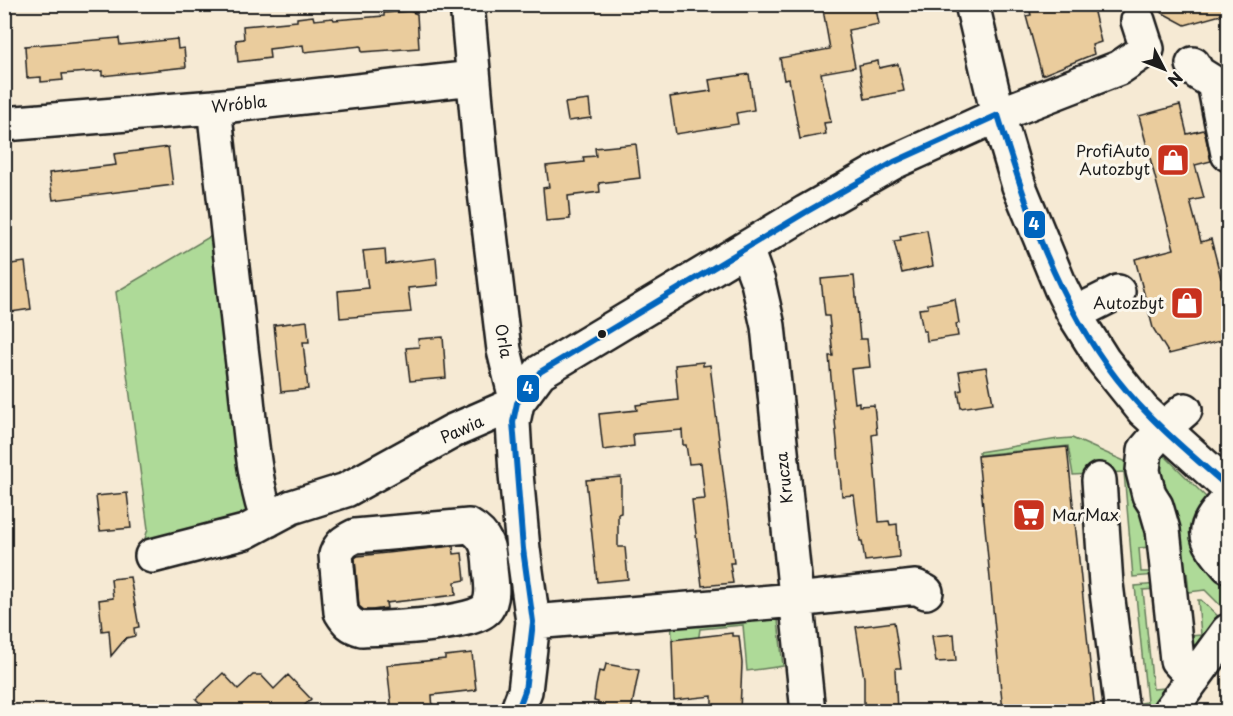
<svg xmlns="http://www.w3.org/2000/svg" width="1233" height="716" font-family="'Playpen Sans',sans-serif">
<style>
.green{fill:#aeda98;stroke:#657b5a;stroke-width:1.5}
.building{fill:#eacc9d;stroke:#1c1c1c;stroke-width:1.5}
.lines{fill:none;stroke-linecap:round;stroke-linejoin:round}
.minor-casing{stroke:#1c1c1c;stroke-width:38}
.minor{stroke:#fbf7ec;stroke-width:33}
.bus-1-casing{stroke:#fbf7ec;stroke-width:10}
.bus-1{stroke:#0065bd;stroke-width:6}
.bus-dot{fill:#1c1c1c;stroke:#fbf7ec;stroke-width:2}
.labels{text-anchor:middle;stroke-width:6;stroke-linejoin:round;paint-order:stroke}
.street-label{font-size:16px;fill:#1c1c1c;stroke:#fbf7ec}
.poi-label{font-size:16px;fill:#1c1c1c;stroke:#fbf7ec;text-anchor:end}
.line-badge{stroke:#fbf7ec;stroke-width:2}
.badge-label{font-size:16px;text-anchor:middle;font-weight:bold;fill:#fff}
</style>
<rect width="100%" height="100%" fill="#f6ead4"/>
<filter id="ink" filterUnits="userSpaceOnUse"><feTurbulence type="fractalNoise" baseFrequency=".0167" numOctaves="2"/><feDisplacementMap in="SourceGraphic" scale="12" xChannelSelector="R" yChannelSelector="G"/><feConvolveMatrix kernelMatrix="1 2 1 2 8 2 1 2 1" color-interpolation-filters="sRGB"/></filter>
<g filter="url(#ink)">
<path class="green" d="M216,233l35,285 -108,27 5,-16 -32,-237z
M1072,438l57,25 22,84 -12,1 2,24h12l4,3 -24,2 -9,-105 -51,3 -5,-29 -89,9v-3l79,-13z
M1160,451l47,47 14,75 7,9v31l-23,-23 -16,2 -2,-19h-8l-27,-106z
M1158,584l-3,5 -12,1 10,99 12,-1 5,5 -13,18h-27l5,-7 12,-2 -12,-116z
M1198,600h3l22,21 -30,31 -4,-2 1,-14 11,-1z
M766,612l12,8 5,46 -36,5 -4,-46 -43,4 -3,20 -24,1 -2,-28z"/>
<path class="building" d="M822,4h53l4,20 -31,6 7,37 -34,6 10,49 -7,1 2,11 -26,5 -11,-60 -5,1 -4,-22 50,-9z
M1028,4h64l9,38 -9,3 2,9 -52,21 -16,-59 5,-1z
M1146,4h82v9l-43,12z
M410,11l7,3 2,34 -57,4 -1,-6 -57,6 -1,-7 -34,4 1,9 -32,4 -2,-22 8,-1 -1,-13 54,-5v-3l16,-2 1,4 19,-2 1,2 50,-4v-3z
M119,38l1,7 57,-6 1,10 6,-1 2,19 -84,9v-5l-40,3 1,6 -22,2v-5l-14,1 -2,-32z
M878,61l1,7 19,-4 6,27 -39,8 -6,-34z
M749,74l5,36 -18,3 2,11 -62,10 -6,-37 41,-6 -2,-11z
M589,100l2,18 -23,3 -3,-18z
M1180,105l7,29 17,-4 7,31 -16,4 9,33 -14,3 11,41 10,-3 10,39 3,-1 4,18v44l-59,15 -16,-26 -18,-69 39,-10 -35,-133z
M636,144l4,34 -41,5 1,9 -32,4 2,23 -24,2 -3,-33 6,-1 -3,-21 38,-4 -1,-5 13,-1 -1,-8z
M168,147l5,38 -120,15 -4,-27 67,-8 -2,-11z
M927,230l6,36 -31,7 -8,-32 7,-1 -1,-4z
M385,249l1,15 50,-6 2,27 -30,3 3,24 -71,6 -2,-27 30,-3 -5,-37z
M25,262l6,47 -27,4v-48z
M854,276l6,63h7l3,28 -19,2 4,34 4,-1v4l15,-1 3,29 -5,1 7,87 10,-1 1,4 7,-1 2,33 -34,4 -3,-20h-2l-6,-46 -12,1 -13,-140h4l-4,-40h-4l-4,-37z
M955,299l4,24 -3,1 2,12 -31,5 -1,-10h-3l-4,-22 9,-1v-4z
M307,321l2,21h-6l5,47 -27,3 -7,-67z
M443,337l3,41 -36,3 -4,-33 13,-1 -1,-8z
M703,362v4l7,-1 24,198h-4l3,20 -31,3 -10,-86 13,-1 -4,-36 -12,1 -3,-19h-3l-1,-15 -49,4 1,12 -31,4 -4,-36 38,-4 -1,-5 42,-5 -3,-35z
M986,367l7,36 -32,5 -3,-17 4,-1 -3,-19z
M1067,447l28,264h-92l-25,-255z
M621,477v36l-3,1v33h7l3,32 -31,3 -11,-102z
M127,493l4,35 -31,3 -4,-35z
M453,546l1,8 8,-1 3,27 -10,2 1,13 -70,8 1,5 -15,2h-8l-5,-4 -4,-48 3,-2z
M130,577l9,50 -5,1 1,8 -9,2 -15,18 -2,-26 -7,1 -3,-31 14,-2 -2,-19z
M894,622l7,46h-5l-1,2 2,41h-33v-33l-8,-51z
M732,633v3h7l3,27 -2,48h-28v-15l-38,4 -2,-60z
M954,634l2,27 -20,1 -4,-26z
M472,653l4,37 -44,5 1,16h-41l-5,-46 58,-6v-3z
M606,664l33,6 -8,41 -34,-2 1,-7 -4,-1 2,-15 3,-15 5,1z
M223,673l15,16 15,-14h8l13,14 14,-14 23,24 -12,12h-91l-12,-12z"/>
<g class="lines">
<defs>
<path id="minor" d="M467,4l14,155 23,191 13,53 -4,19 3,52 7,75 10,73 -8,69 -8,21
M972,4l26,111 21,71 42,102 13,26 29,46 40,50 85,77
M1193,64l5,9 16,10 14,71
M214,107c10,92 20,183 31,274 5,42 8,101 23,139
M4,124l210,-17 259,-29
M746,249l12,33 10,44 40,386
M1074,314l44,-22
M1185,410l-22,19 -18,21 -2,21 6,24 7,11 7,24 14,130 17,18
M1099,480l7,104 16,128
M1228,500c-28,30 -26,36 0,66
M469,526c18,10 20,22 21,42 1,13 5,29 -3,40 -11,17 -102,20 -125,21 -11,-3 -15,-7 -21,-17l-5,-57c4,-11 9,-14 19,-19z
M152,556l93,-24 47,-25 54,-17 107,-59 64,-28 23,-31 266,-160 88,-50 104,-47 121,-47 28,-19 -9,-28
M533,622l263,-22 120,-13 10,5
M1169,712l59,-81"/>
</defs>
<use href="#minor" class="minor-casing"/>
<use href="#minor" class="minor"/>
<defs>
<path id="bus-1" d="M517,712l8,-21 8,-69 -10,-73 -10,-127 4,-19 23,-31 266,-160 88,-50 104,-47c28,92 59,187 119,264 32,41 72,74 111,108"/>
</defs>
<use href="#bus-1" class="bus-1-casing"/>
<use href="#bus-1" class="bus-1"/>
</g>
</g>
<defs>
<symbol id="shop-square" viewBox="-11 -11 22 22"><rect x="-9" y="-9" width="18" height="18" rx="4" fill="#c8321e" stroke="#fbf7ec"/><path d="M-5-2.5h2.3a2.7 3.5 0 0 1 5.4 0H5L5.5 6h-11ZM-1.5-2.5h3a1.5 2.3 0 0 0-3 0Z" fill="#fff"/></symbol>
<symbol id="supermarket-square" viewBox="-11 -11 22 22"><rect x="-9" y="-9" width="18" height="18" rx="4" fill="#c8321e" stroke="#fbf7ec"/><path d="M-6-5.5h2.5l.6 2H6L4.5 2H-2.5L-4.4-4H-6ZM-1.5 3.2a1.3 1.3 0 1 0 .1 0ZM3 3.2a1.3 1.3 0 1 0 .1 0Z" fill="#fff"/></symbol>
</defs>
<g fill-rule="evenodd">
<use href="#shop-square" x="1154" y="141" width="38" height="38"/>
<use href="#shop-square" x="1168" y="284" width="38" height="38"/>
<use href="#supermarket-square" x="1010" y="496" width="38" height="38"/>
</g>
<circle class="bus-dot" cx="602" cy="334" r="5"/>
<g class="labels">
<g class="street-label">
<text transform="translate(239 104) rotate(-6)" y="6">Wróbla</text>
<text transform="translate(504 341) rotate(80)" y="6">Orla</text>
<text transform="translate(462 429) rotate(-24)" y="6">Pawia</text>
<text transform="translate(784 478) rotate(-96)" y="6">Krucza</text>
</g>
<g class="poi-label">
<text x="1150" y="157">ProfiAuto<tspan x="1150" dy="18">Autozbyt</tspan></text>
<text x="1164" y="309">Autozbyt</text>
<text x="1052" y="521" text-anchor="start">MarMax</text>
</g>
</g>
<g class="line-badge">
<rect x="1023" y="210" width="23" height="29" rx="6" fill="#0065bd"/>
<rect x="516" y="374" width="24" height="29" rx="6" fill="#0065bd"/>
</g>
<g class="badge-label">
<text x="1034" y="230">4</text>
<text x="528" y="394">4</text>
</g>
<rect width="1233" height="716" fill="none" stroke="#fbf7ec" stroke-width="24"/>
<rect x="12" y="12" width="1209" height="692" fill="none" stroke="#1c1c1c" stroke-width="2" filter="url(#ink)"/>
<g transform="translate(1164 69) rotate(132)" stroke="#fbf7ec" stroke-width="4.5" paint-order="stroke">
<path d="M0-4.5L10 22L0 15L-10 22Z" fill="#1c1c1c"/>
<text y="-9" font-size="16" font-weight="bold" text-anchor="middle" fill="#1c1c1c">N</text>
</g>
</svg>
